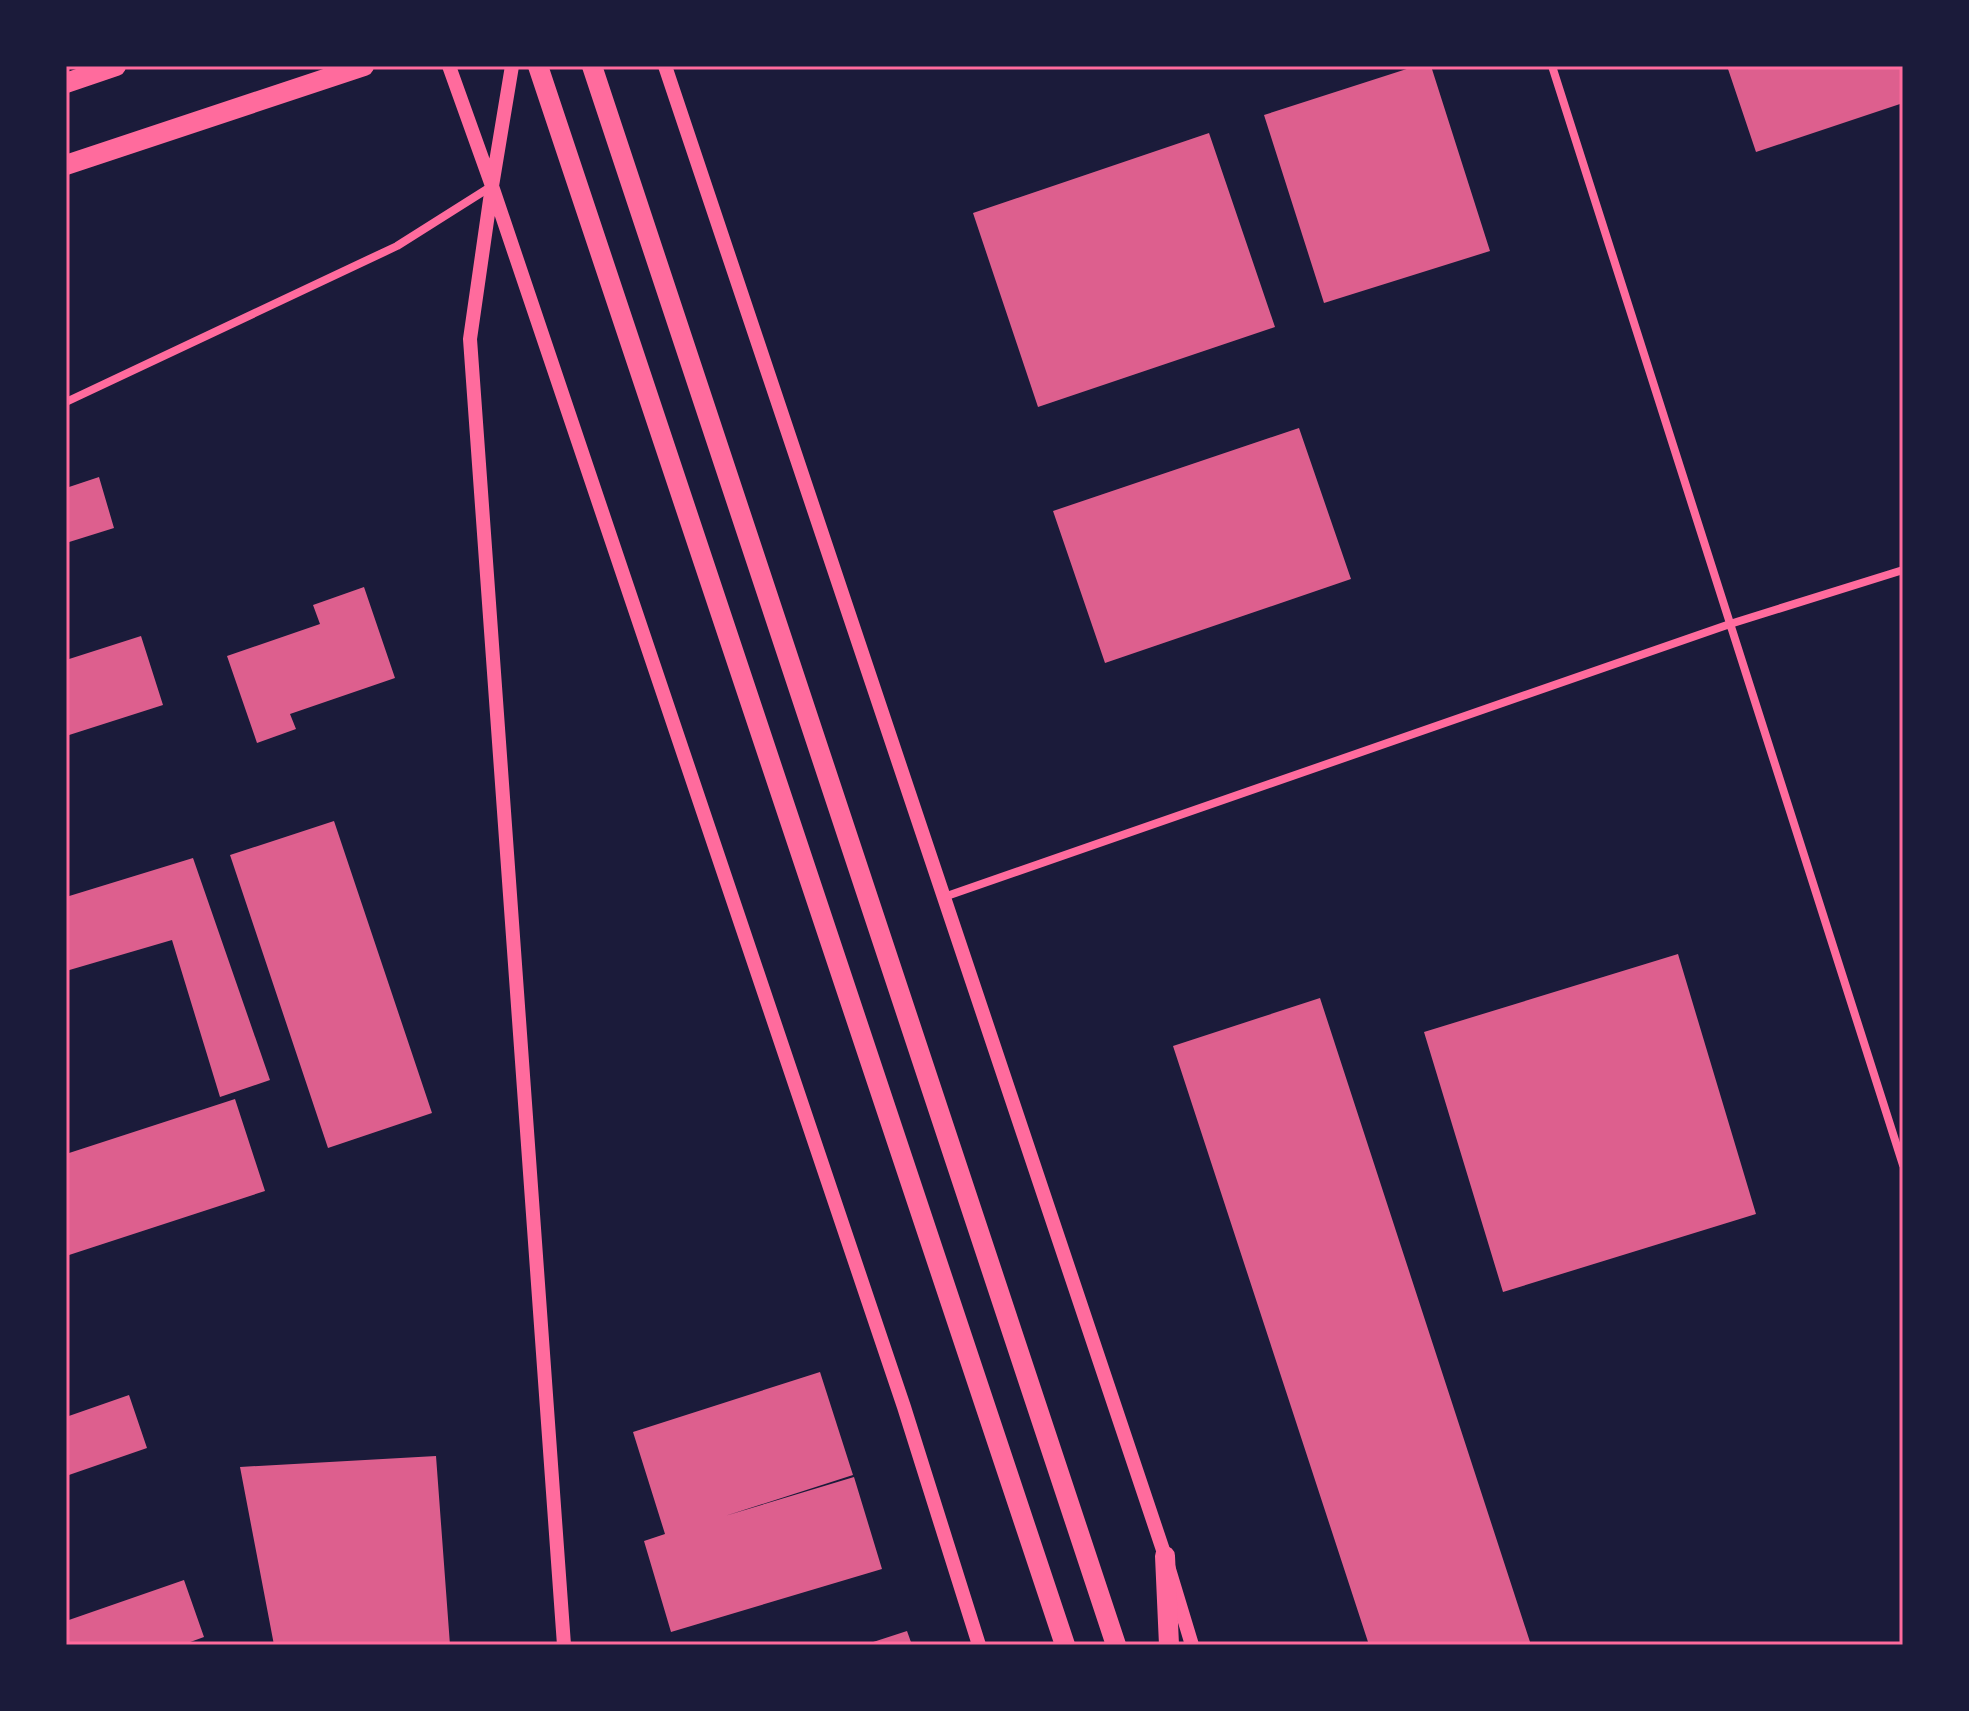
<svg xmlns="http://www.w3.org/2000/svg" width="1969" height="1711" font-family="'Libre Baskerville',serif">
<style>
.building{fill:#dd5f8e}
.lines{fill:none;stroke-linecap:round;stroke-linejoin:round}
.minor{stroke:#ff6b9d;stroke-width:8}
.tertiary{stroke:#ff6b9d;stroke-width:14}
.primary{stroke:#ff6b9d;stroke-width:20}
.neatline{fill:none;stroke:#ff6b9d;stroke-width:3}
</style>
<rect width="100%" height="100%" fill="#1b1b3a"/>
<path class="building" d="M1416,66h15l59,185 -166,52 -60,-188z
M1727,66h176v37l-147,49z
M1209,133l66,194 -237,80 -65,-194z
M1299,428l52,151 -246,84 -52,-152z
M99,477l15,51 -48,15v-55z
M364,587l31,91 -105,36 6,15 -39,14 -30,-87 93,-32 -7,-19z
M141,636l22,69 -97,31v-76z
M334,821l98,292 -104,35 -98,-293z
M193,858l77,222 -50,17 -48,-157 -106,31v-74z
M1678,954l78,260 -253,78 -79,-260z
M1320,998l211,647h-162l-196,-599z
M235,1099l30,92 -199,65v-102z
M820,1372l33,103 -128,41 129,-39 28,92 -211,63 -27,-91 21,-7 -32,-102z
M129,1395l18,53 -81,28v-59z
M436,1456l14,189h-176l-34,-178z
M184,1580l20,57 -22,8h-116v-24z
M907,1631l5,14h-45v-1z"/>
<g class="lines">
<path class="minor" d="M1552,66l351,1099
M66,402l331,-156 95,-60
M944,897l786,-273 173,-54"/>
<path class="tertiary" d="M449,66l43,120 412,1221 75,238
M512,66l-20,120 -22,153 94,1306
M665,66l500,1490 27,89"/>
<path class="primary" d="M538,66l527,1579
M592,66l524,1579
M66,83l50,-17
M66,165l298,-99
M1165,1556l4,89"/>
</g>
<rect width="1969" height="1711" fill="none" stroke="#1b1b3a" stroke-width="136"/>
<rect x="68" y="68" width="1833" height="1575" class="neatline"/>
</svg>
